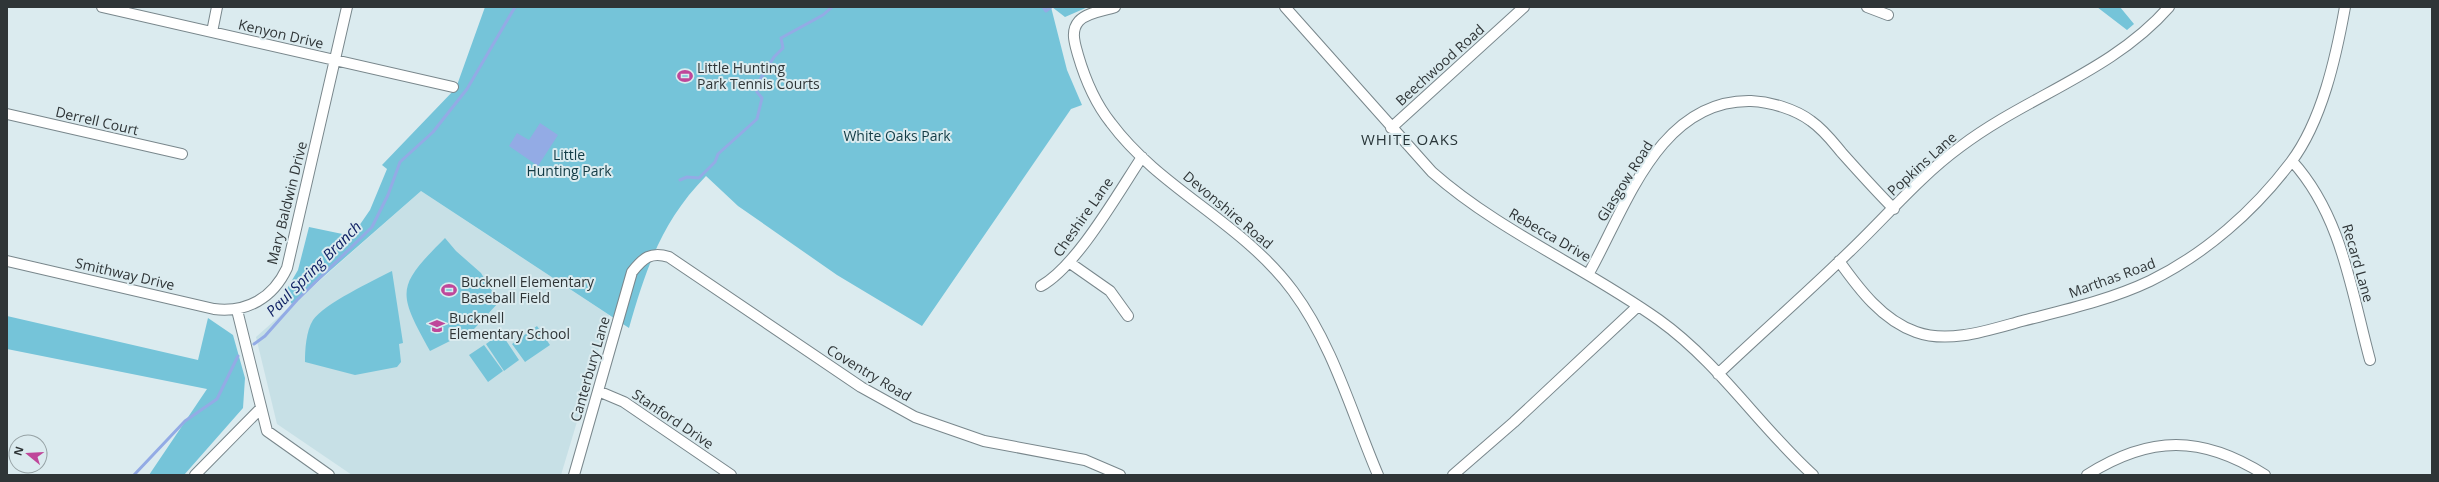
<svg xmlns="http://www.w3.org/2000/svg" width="2439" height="482" font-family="'Open Sans',sans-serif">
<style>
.built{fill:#c7e0e6}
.green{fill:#75c4d9}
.water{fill:#93abe5}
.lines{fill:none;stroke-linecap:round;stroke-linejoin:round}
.stream{stroke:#93abe5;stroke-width:3}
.minor-casing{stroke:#79878c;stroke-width:12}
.minor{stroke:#fff;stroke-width:10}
.labels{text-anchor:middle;stroke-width:4;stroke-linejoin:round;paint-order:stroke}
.street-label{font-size:14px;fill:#2f3537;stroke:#dbebef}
.poi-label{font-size:14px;fill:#2f3537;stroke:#dbebef;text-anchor:start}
.park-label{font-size:14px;fill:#113a44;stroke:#dbebef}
.neighbourhood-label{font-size:15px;letter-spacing:1px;fill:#293639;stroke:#dbebef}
.water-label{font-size:15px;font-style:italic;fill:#112265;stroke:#dbebef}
</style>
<rect width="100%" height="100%" fill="#dbebef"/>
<path class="built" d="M421,191l188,124 -48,160h-209l-75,-51 -21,-87z"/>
<path class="green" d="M485,7h566l16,63 15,35 -11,4 -149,217 -85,-51 -99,-69 -32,-30c-45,46 -60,93 -77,152l-208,-137 -129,113 -8,-10 14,-24 11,-43 43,9 18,-26 17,-41 -5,-4 74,-77z
M1052,7h36l-23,10z
M2097,7h23l14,17 -7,6z
M445,238l11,13 25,22 18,29 -25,27 -44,22c-33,-60 -34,-64 15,-113z
M392,271l11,72 -4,1 2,18 -4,5 -42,8 -50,-13c0,-12 1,-31 8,-42 11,-16 61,-40 79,-49z
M7,316l191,44 10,-42 25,17 12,43 -2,30 -59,67h-35l58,-86 -200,-40z
M537,326l13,19 -25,17 -13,-18z
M501,333l18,27 -15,11 -18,-27z
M484,345l19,26 -15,11 -19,-27z"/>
<path class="water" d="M540,123l18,12 -20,31 -29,-20 8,-13 12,7z"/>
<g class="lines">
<path class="stream" d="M1043,7l3,4 5,-4
M680,180l7,-3 12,1 16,-16 3,-8 39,-35 5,-21 -5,-6 -1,-6 18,-29 9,-9 -2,-10 42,-23 9,-8
M254,344l11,-8 32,-36 75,-73 16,-32 12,-33 33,-30 34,-43 48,-82
M134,475l51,-54 32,-22 21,-43"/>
<defs>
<path id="minor" d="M102,7l351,80
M1115,7c-11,4 -28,5 -36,14 -9,10 -4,23 -1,34 7,24 17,48 33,68 49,66 131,99 182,168 40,54 59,123 85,184
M1285,7l147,165c68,60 153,95 227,148 60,43 100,106 154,155
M1867,7l21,8
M212,32l5,-25
M7,114l175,40
M1391,128l133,-121
M2292,161c50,55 59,129 78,199
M7,261l207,48c33,4 59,-11 73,-41l60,-261
M1839,261c20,28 43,59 77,71 33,12 73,-2 106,-11 43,-11 88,-21 128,-40 55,-27 104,-70 141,-119 31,-41 45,-105 54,-155
M1070,263l40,28 18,25
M1589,273c37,-66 70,-174 162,-172 20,1 44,8 60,20 13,9 21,20 31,32 17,19 34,38 52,56
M1041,286c36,-20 77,-93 101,-129
M237,310l30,121 62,44
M1718,374c43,-41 88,-80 130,-121 37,-35 71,-76 112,-106 67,-51 152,-75 209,-140
M598,391l26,11 107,73
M195,475l65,-66
M574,475l58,-203c11,-14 19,-21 37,-15l192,130 54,30 69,24 101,19 35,15
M1453,475l61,-53 124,-116
M2087,475c63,-40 115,-40 178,0"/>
</defs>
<use href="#minor" class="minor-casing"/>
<use href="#minor" class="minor"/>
</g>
<defs>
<symbol id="stadium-bare" viewBox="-9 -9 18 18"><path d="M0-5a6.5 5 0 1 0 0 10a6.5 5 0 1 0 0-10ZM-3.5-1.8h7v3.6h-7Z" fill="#bf479a" stroke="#dbebef" stroke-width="2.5" paint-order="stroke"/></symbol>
<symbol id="school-bare" viewBox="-9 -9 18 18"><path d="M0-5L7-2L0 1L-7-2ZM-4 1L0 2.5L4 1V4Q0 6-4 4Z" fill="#bf479a" stroke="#dbebef" stroke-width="2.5" paint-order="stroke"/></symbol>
</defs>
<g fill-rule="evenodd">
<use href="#stadium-bare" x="674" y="65" width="22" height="22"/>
<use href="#stadium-bare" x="438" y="279" width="22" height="22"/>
<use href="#school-bare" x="426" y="315" width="22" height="22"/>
</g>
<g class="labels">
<g class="street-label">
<text transform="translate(281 34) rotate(13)" y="5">Kenyon Drive</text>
<text transform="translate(1440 65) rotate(-42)" y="5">Beechwood Road</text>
<text transform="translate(97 121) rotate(13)" y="5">Derrell Court</text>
<text transform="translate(1922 164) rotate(-42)" y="5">Popkins Lane</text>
<text transform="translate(1625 181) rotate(-58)" y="5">Glasgow Road</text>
<text transform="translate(287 203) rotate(-76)" y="5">Mary Baldwin Drive</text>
<text transform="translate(1228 210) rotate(40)" y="5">Devonshire Road</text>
<text transform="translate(1083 217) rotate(-55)" y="5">Cheshire Lane</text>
<text transform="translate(1550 235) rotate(30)" y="5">Rebecca Drive</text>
<text transform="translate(2358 263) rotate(74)" y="5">Recard Lane</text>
<text transform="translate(125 274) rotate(13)" y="5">Smithway Drive</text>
<text transform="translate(2112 278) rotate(-20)" y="5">Marthas Road</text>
<text transform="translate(590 369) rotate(-74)" y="5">Canterbury Lane</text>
<text transform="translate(869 373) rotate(31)" y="5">Coventry Road</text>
<text transform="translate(673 419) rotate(34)" y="5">Stanford Drive</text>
</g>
<g class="poi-label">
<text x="697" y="73">Little Hunting<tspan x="697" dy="16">Park Tennis Courts</tspan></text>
<text x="461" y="287">Bucknell Elementary<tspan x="461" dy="16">Baseball Field</tspan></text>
<text x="449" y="323">Bucknell<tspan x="449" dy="16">Elementary School</tspan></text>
</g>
<g class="park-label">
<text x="897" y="141">White Oaks Park</text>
<text x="569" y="160">Little<tspan x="569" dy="16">Hunting Park</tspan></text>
</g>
<g class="neighbourhood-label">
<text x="1410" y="145">WHITE OAKS</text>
</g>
<g class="water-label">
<text transform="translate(314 269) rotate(-45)" y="5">Paul Spring Branch</text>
</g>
</g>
<rect width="2439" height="482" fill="none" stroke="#2f3537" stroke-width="16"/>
<g transform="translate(28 454) rotate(288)"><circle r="19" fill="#dbebef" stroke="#96a2a5"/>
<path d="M0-3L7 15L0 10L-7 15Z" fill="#bf479a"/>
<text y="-6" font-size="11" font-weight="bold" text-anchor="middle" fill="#2f3537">N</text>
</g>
</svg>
